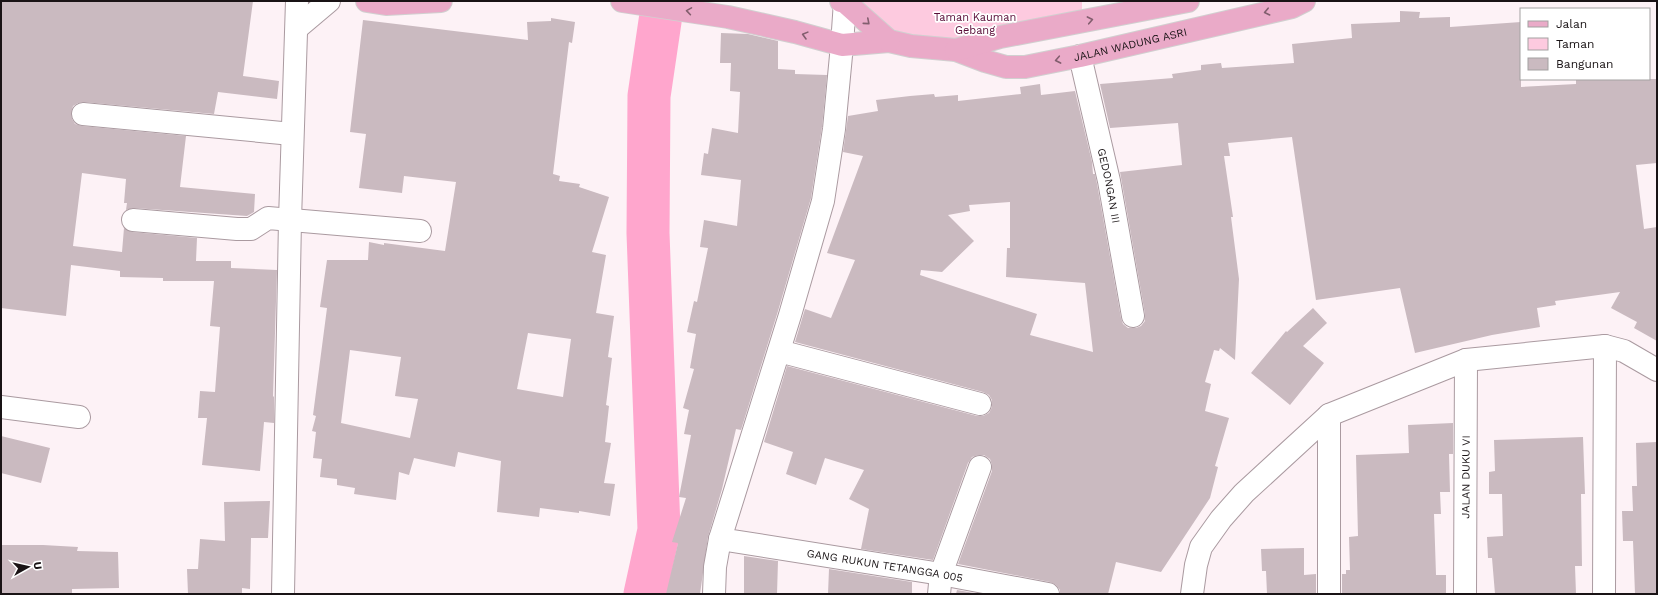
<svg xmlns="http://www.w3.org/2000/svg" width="1658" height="595" font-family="'Work Sans',sans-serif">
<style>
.green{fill:#fdcadf}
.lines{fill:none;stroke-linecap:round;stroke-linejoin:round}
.river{stroke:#ffa6cd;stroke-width:43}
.building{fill:#cabac0;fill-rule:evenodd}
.minor-casing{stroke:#aa9aa0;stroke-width:24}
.major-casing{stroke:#d1d0d0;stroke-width:24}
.minor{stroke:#fff;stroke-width:22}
.major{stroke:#eaaac8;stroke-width:22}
.oneway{stroke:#825e6e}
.labels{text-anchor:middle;stroke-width:3.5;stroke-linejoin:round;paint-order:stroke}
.park-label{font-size:11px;fill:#580c37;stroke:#fff}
.street-label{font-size:11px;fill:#191315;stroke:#fff}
</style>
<rect width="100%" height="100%" fill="#fdf2f6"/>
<path class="green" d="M855,1h227v14l-97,32 -89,-13z"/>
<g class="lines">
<path class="river" d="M645,594l14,-64 -11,-297 1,-137 14,-95"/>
</g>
<path class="building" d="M1,1h252l-10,75 36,5 -2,18 -59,-7 -4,22 -130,-12 -6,1 -5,3 -2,7 1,6 3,5 7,2 104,10 -6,51 75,7 -1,18 -7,4 -113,-8 -8,2 1,-7h-3l2,-24 -44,-6 -9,73 49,6 2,-24 8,4 65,6 -1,23h35v7l46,2 -4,126 1,1v26l-10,-1 -4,49 -58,-6 5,-47h-9l2,-27 15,1 5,-65 -10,-1 4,-45h-51v-3l-43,-1v-6l-49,-6 -5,51 -65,-8z
M1400,11l20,1 -1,6 31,-1v10l71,-5v65l55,-3v-5h81v84l-21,2 8,64 13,-2v114l-23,-13 3,-6 -26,-14 9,-16 -65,9 1,4 -19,3 3,19 -48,8 -77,18 -15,-65 -84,12 -24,-163 -64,6 2,13h-6l9,61h-2l8,62 -4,81 -15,-12 -1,3 -5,-1 -9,32 6,2 -6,27 24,7 -14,48 3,1 -8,31 -49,74 -45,-10 -8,32h-48v-4l-4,-5 -6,-3 -92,-18 34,-93v-6l-2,-6 -6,-4h-6l-6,2 -4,6 -35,97 -72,-11 8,-40 -20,-10 15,-29 -39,-12 -9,27 -30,-11 7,-22 -29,-10 23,-76 190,50h6l6,-3 3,-6v-7l-3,-5 -6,-3 -188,-50 10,-33 26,9 24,-58 -28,-7 36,-97 -20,-4 5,-36 30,-5 -2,-11 34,-4 24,-2 1,3 23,-2v6l63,-7 -1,-7 20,-3 1,11 34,-4 17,71 1,12h2l2,10 24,134 2,6 5,4h8l5,-2 4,-5v-7l-25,-142 62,-7 -4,-42 -68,5 -10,-44 73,-6 -1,-4 29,-4v-5l20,-2 1,5 72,-5 -2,-19 60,-6 -1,-14 49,-2zM1010,202v46h-3l-1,29 79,6 8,69 -63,-17 7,-21 -117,-39 1,-5 21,2 32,-31 -26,-26 22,-4 -1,-6z
M551,18l24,4 -3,21 -3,-1 -16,132 7,2 -1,5 21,3 -1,3 30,10 -17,55 14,3 -10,58 18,3 -6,41 4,1 -6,47 3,1 -4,36 6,1 -7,40 11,1 -5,32 -31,-5v2l-39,-5 -1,9 -42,-5 4,-51 -43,-9 -3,15 -41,-9 -5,17 -10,-3 -3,28 -42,-6 1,-6 -18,-3v-6l-17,-2 2,-18 -9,-1 3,-26 -4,-1 4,-15 -3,-1 14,-107 -7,-1 7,-47h41l1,-18 15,3v-2l61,8 11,-69 -52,-6 -2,17 -43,-5 7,-54 -16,-2 13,-112 165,20 -1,-18 24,-1zM528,333l43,6 -8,58 -46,-8zM350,350l51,7 -6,39 23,3 -8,39 -69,-15z
M721,33l27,1 30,7v28l17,1v4l32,1 -5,52 -11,71 -33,113 -37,119 -5,-1 -14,60 -14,48 -8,57h-34l12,-51 -6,-1 14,-44 -7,-1 12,-62 -7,-1 5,-24 -6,-2 11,-39 -4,-1 6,-34 -9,-2 7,-31 3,1 11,-54 -8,-1 4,-27 33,6 4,-46 -40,-5 3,-22 4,1 4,-26 26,5 2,-41 -10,-1 1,-28h-11z
M1313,308l14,15 -24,23 21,17 -34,42 -39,-32 35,-42 1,1z
M1453,423v31h-4l1,38h-10l1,22h-7l2,61h10v19h-104v-20h4v-4h4l-1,-33 9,-1 -2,-81 53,-2 -1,-28z
M1,436l49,12 -9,35 -40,-10z
M1583,437l2,57h-4l1,72h-7l1,28h-81l-3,-36h-4l-1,-21 16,-1 -1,-42h-13v-22l6,-1 -1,-31z
M1657,442v152h-22l-2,-53h-10l-1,-30h11l-1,-25h5l-1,-43z
M270,501l-2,37h-17l-1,51 -8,-1v6h-54l-1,-25h11l2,-30 25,2 -1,-39z
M1,545h42l35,2 -1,4 41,1 1,36 -47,1v5h-71z
M1304,548v27l12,-1v20h-49l-1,-23h-4l-1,-22z
M744,556l34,5 -1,33h-33z
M829,569l83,13v12h-84z
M957,590l23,4h-24z"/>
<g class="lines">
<defs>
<g id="minor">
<path d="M297,28l32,-27"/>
<path id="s1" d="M1080,56l29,125 24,135"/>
<path d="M83,114l209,20"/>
<path d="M133,220l104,9h14l17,-11 152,13"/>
<path d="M779,351l201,53"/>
<path d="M1,407l78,10"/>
<path id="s2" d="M720,539l221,35 107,20"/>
<path d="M283,594l7,-374 7,-219"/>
<path d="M714,594l1,-27 5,-28 70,-224 33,-114 11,-72 8,-84 3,-44"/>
<path d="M939,594l2,-20 39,-107"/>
<path d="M1192,594l4,-29 5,-18 20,-28 23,-26 85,-78 137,-55 139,-14 19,5 33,19"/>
<path d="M1329,594v-179"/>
<path id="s3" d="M1465,594l1,-234"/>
<path d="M1604,594l1,-248"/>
</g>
<g id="major">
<path d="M367,1l19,3 55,-3"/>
<path id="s4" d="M622,1l106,16 67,15 47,13 47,-4 22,5 45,4 29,11 21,6h19l55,-11 212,-49 12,-6"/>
<path d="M841,1l4,1 44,39"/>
<path d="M956,50l44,-13 188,-36"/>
</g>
</defs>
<use href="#minor" class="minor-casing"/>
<use href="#major" class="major-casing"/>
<use href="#minor" class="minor"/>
<use href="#major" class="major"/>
</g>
<defs><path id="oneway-chevron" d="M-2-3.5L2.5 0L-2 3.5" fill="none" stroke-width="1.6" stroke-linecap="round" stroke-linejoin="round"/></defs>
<g class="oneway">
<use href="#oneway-chevron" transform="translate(689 11) rotate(-171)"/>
<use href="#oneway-chevron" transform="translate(1267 12) rotate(167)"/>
<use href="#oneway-chevron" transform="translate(1090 20) rotate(-11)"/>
<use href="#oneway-chevron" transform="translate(867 22) rotate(41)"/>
<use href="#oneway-chevron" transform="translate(805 35) rotate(-165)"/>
<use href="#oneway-chevron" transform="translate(1058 60) rotate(169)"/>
</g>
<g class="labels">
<g class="park-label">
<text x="975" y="21">Taman Kauman<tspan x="975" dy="13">Gebang</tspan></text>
</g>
<g class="street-label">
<text dy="4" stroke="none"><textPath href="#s4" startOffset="519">JALAN WADUNG ASRI</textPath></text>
<text dy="4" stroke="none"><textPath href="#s1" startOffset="133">GEDONGAN III</textPath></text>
<text dy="4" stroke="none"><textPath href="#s3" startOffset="117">JALAN DUKU VI</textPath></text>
<text dy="4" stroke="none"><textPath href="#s2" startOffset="167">GANG RUKUN TETANGGA 005</textPath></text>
</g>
</g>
<rect width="1658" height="595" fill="none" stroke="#191315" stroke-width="4"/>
<rect x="1520" y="8" width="130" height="72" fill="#ffffff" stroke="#a3a1a1"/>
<rect x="1528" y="21" width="20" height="6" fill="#eaaac8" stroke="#a3a1a1"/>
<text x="1556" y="28" font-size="12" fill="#191315">Jalan</text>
<rect x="1528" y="38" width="20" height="12" fill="#fdcadf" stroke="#a3a1a1"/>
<text x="1556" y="48" font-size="12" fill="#191315">Taman</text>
<rect x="1528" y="58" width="20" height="12" fill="#cabac0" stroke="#a3a1a1"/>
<text x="1556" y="68" font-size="12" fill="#191315">Bangunan</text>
<g transform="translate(28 567) rotate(82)" stroke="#ffffff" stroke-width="3" paint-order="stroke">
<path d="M0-3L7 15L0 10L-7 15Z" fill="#191315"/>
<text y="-6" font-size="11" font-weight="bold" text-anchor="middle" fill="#191315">U</text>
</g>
</svg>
